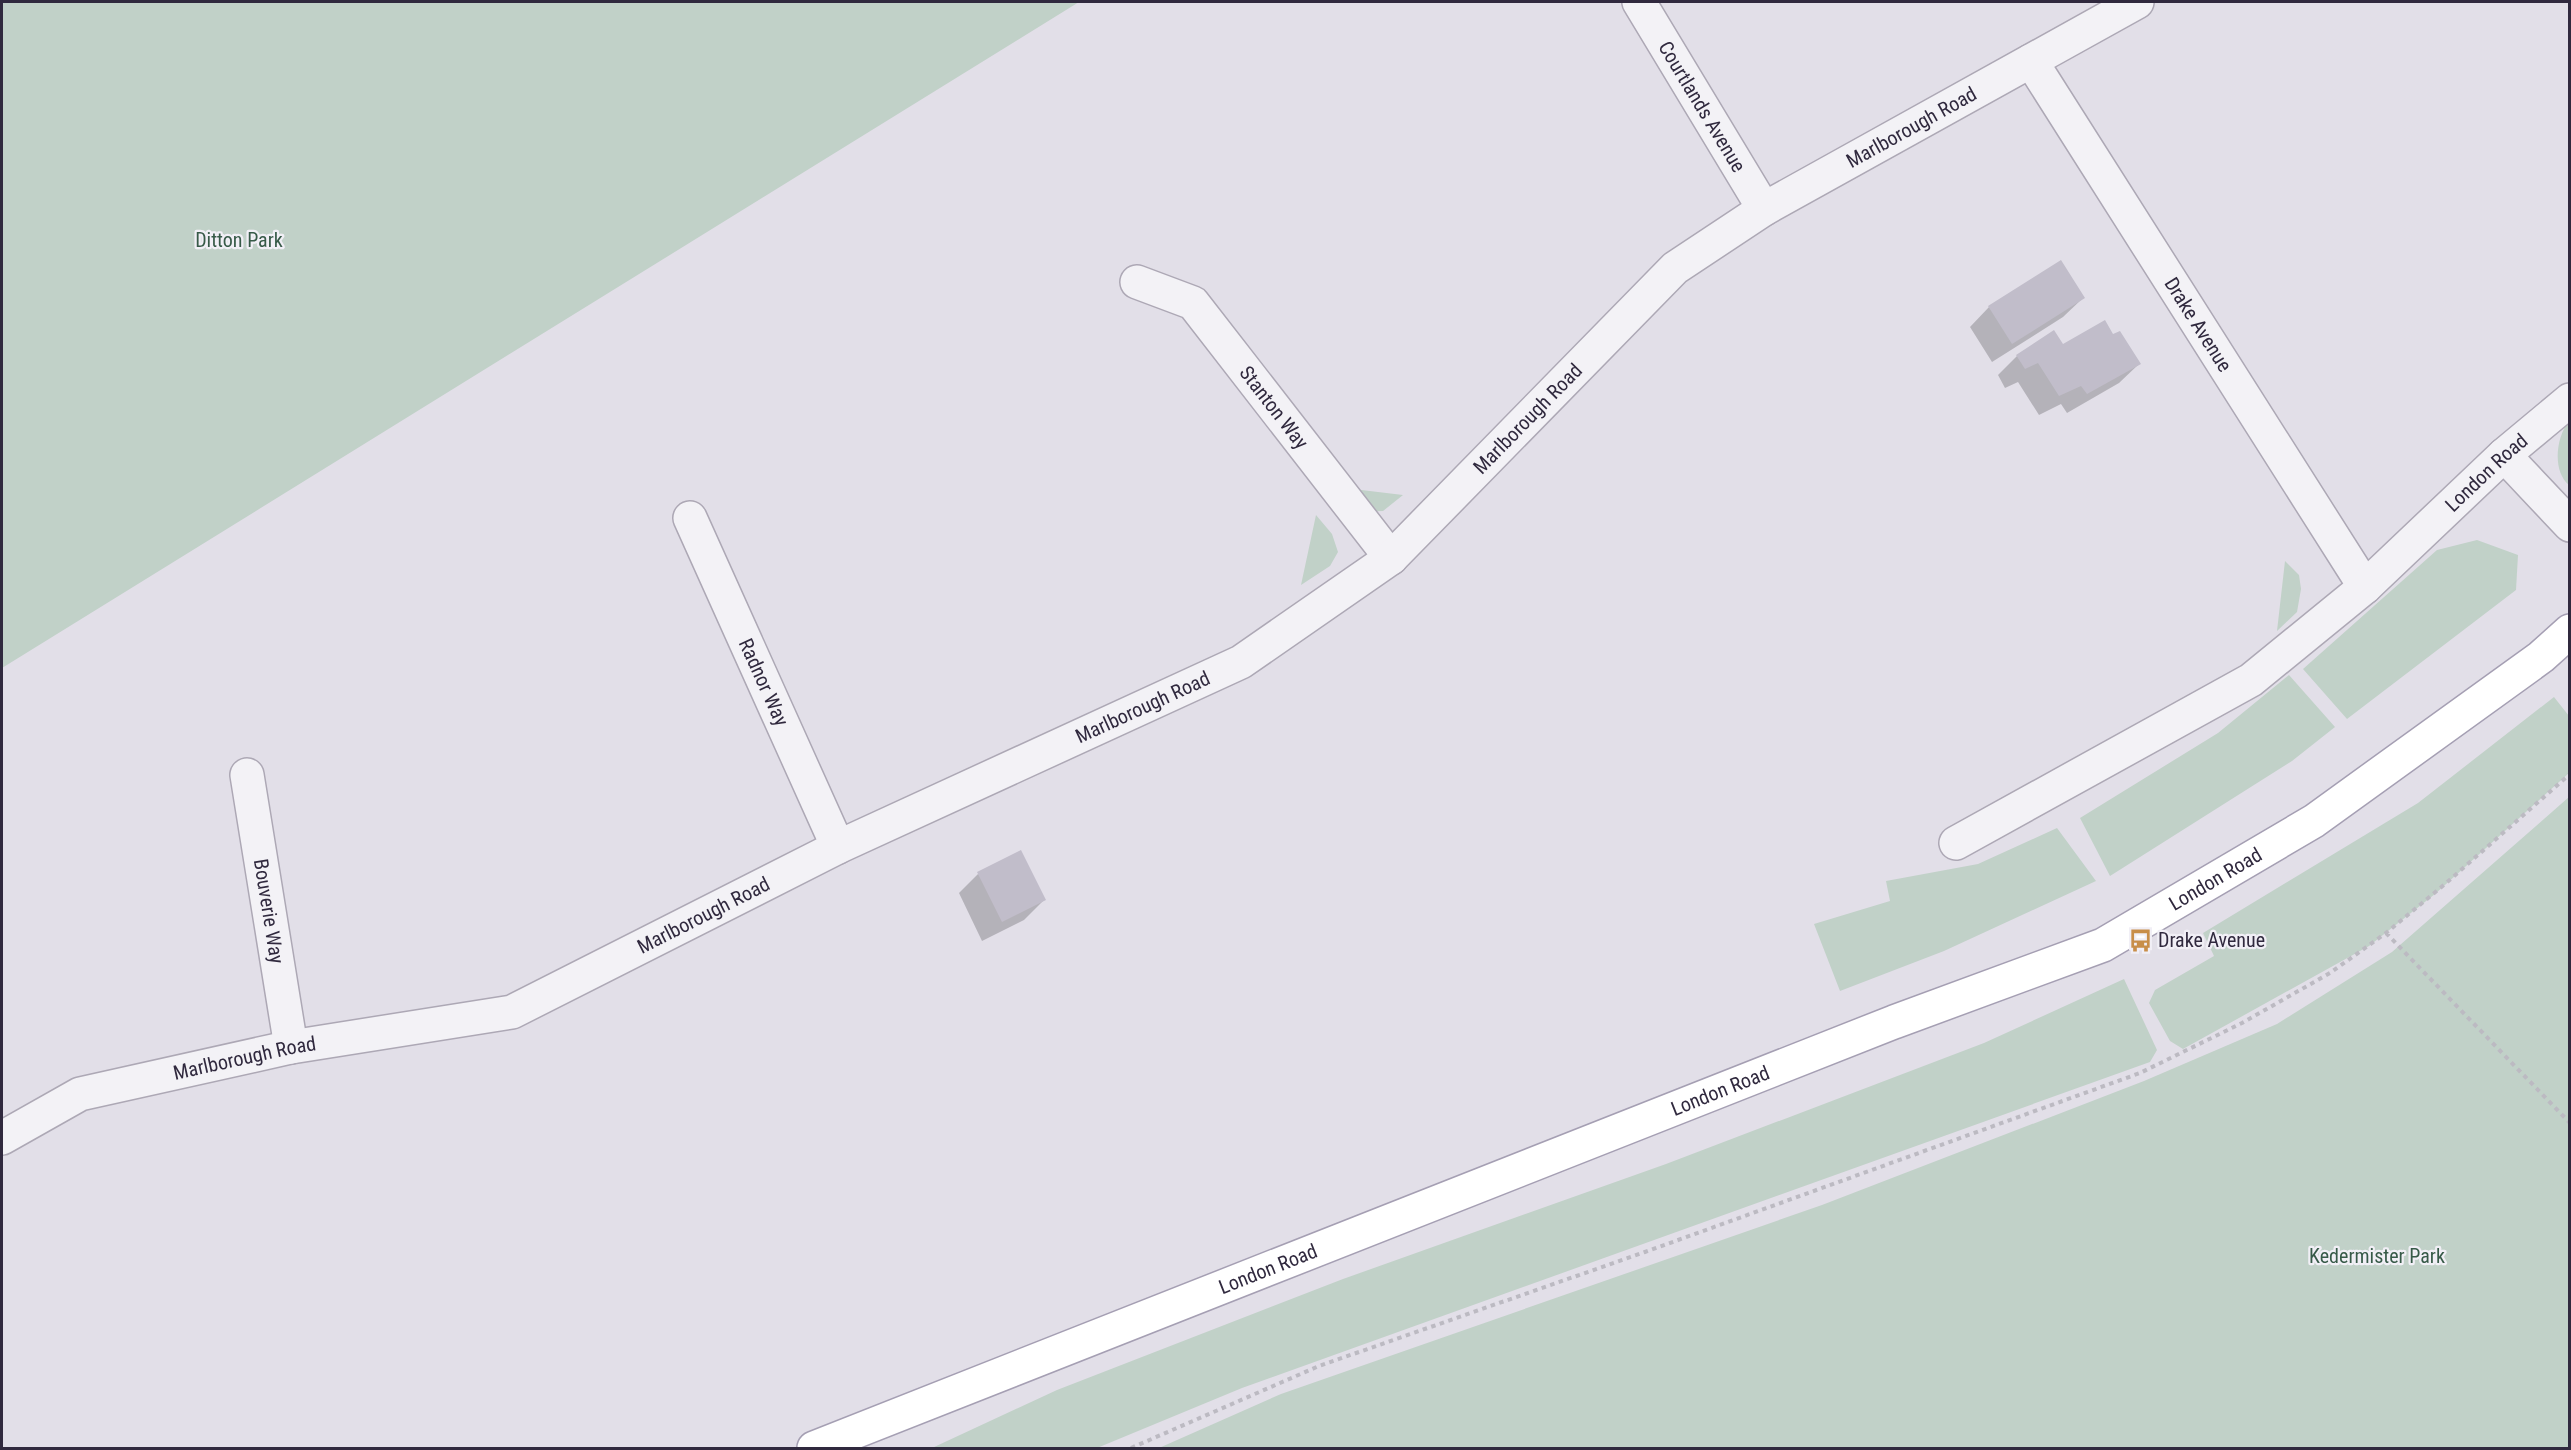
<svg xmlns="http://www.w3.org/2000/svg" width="2571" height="1450" font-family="'Roboto Condensed',sans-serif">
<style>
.green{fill:#c1d1c8}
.shadow{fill:#0003}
.building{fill:#c1bdca}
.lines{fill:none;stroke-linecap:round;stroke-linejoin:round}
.minor-casing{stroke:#ada8b5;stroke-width:36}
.major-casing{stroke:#a59fb3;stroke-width:36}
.path{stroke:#bcbac2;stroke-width:4;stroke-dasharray:4.5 4.5;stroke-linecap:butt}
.minor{stroke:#f3f2f6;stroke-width:33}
.major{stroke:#fff;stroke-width:33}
.labels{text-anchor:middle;stroke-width:4.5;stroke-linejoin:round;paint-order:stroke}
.street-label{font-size:20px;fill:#30293e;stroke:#f1eff6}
.park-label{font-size:20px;fill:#375a48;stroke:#f1eff6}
.poi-label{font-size:20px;fill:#30293e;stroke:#f1eff6;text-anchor:start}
</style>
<rect width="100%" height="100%" fill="#e2dfe8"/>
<path class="green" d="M2,2h1077l-1077,666z
M2569,421v64c-17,-14 -13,-48 0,-64z
M1328,486l75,9 -20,16 -26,1z
M1316,515l16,19 6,18 -8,14 -29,19z
M2477,540l41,15 -2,35 -169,129 -44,-50 134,-119z
M2285,561l14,14 2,14 -4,23 -20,19z
M2289,675l46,52 -43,34 -182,115 -30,-58 138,-85z
M2554,697l15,19v57l-134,121 -66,52 -186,103 -13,-8 -21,-38 6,-13 59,-34 -11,-23 215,-130z
M2569,797v651h-1410l122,-54 541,-189 322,-124 133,-57 115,-72z
M2057,828l39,53 -152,70 -104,40 -26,-67 76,-23 -4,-20 92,-17z
M2124,979l33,71 -7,12 -908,326 -145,60h-165l125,-58 286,-111 323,-115 318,-121z"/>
<path class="shadow" d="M2083,298l-20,19 -71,45 -22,-35 19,-20z
M2113,336l26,28 -20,19 -52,30 -6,-9 -22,11 -21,-33 -13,6 -7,-13 19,-19z
M978,874l66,26 -20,20 -42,21 -23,-48z"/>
<path class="building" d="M2061,260l24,38 -73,46 -24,-38z
M2105,320l8,14 7,-3 21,33 -54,30 -6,-8 -22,10 -21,-33 -13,6 -9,-14 38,-25 9,14z
M1021,850l25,50 -44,22 -25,-50z"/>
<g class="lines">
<defs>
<g id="minor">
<path id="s1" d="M1639,2l125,207"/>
<path id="s2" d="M2031,61l334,526"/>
<path id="s3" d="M1137,282l56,21 198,255"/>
<path d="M2504,455l66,70"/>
<path id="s4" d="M690,518l148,329"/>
<path id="s5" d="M247,775l44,272"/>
<path id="s6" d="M1956,843l295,-163 114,-93 139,-132 66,-55"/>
<path id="s7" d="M2,1138l78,-44 211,-47 221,-35 326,-165 403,-185 150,-104 284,-290 89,-59 373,-207"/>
</g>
<g id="major">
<path id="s8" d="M814,1448l1080,-426 209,-77 211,-124 227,-164 29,-26"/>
</g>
</defs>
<use href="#minor" class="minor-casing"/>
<use href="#major" class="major-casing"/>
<path class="path" d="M2386,933l184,190
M1131,1448l188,-82 326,-114 495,-179 102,-50 88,-50 56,-40 59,-49 125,-110"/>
<use href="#minor" class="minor"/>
<use href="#major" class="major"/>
</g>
<defs>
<symbol id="bus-bare" viewBox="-9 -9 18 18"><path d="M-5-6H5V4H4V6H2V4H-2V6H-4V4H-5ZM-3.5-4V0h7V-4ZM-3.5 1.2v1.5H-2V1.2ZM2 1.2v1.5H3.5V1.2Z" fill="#c88e49" stroke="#f1eff6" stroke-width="2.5" paint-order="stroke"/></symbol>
</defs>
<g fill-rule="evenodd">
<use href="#bus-bare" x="2124" y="924" width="33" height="33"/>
</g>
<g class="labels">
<g class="street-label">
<text dy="7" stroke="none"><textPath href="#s1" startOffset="122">Courtlands Avenue</textPath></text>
<text dy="7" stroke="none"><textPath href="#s7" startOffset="2202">Marlborough Road</textPath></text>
<text dy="7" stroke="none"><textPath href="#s2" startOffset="312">Drake Avenue</textPath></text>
<text dy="7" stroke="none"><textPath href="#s3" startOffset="192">Stanton Way</textPath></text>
<text dy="7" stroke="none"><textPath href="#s7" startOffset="1716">Marlborough Road</textPath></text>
<text dy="7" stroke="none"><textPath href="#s6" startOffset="651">London Road</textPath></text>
<text dy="7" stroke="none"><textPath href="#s4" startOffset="180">Radnor Way</textPath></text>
<text dy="7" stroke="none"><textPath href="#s7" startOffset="1230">Marlborough Road</textPath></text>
<text dy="7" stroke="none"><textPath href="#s8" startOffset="1514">London Road</textPath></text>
<text dy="7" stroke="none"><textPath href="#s5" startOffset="138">Bouverie Way</textPath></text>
<text dy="7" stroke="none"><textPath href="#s7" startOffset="744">Marlborough Road</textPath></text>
<text dy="7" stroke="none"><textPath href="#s7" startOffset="258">Marlborough Road</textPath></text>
<text dy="7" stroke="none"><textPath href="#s8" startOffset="974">London Road</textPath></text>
<text dy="7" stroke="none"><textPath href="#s8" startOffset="488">London Road</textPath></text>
</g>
<g class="park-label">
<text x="239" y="247">Ditton Park</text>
<text x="2377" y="1263">Kedermister Park</text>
</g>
<g class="poi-label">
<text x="2158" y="947">Drake Avenue</text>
</g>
</g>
<rect width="2571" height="1450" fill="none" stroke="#30293e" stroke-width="6"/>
</svg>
